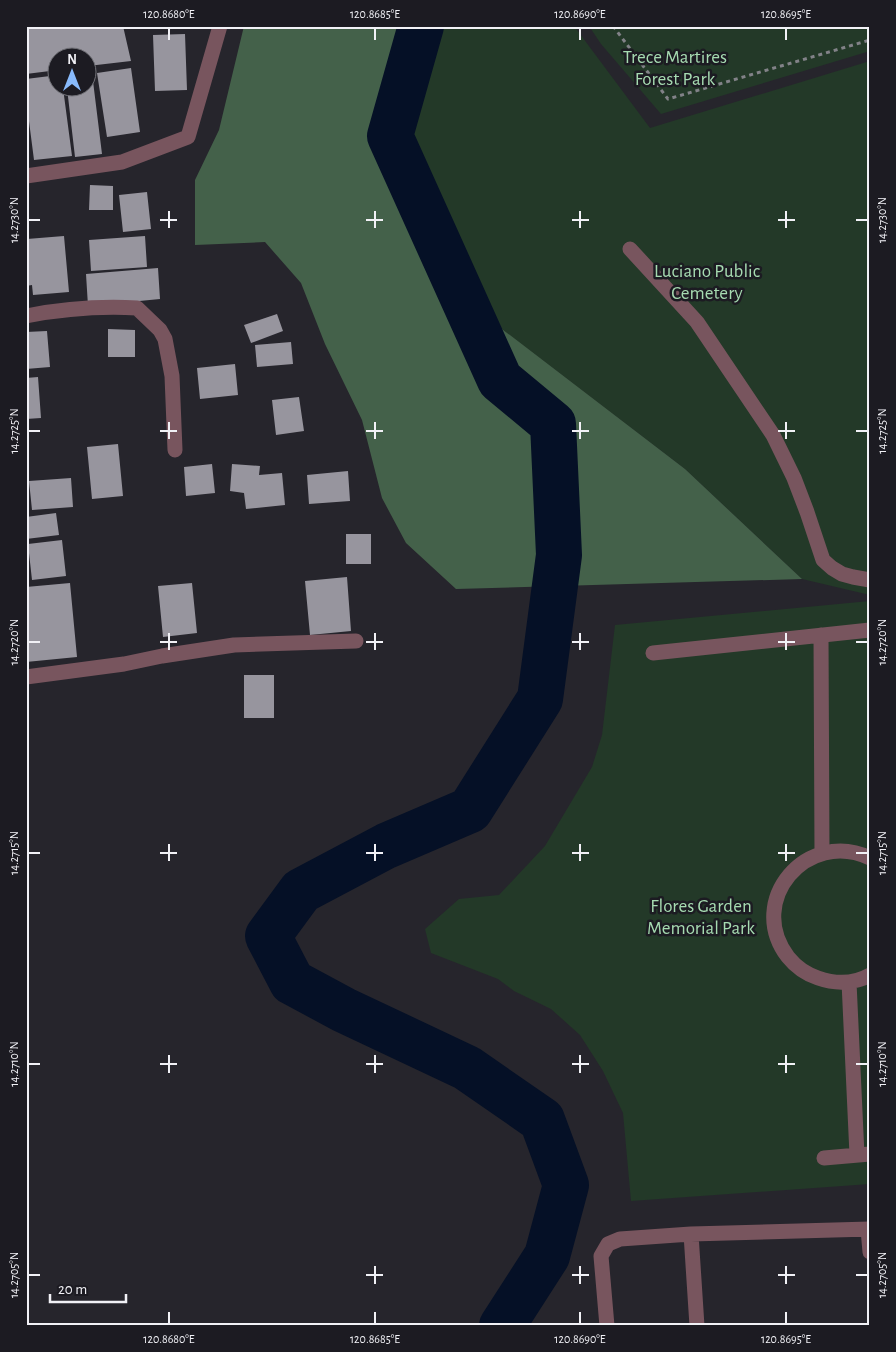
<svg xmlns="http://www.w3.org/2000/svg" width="896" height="1352" font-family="'Alegreya Sans',sans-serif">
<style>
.green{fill:#233928}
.forest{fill:#44614a}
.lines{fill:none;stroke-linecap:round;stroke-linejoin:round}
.river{stroke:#051026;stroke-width:46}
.building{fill:#97959e}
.path{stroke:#828288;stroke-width:3;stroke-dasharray:4 4;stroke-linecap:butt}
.minor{stroke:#78555e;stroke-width:15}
.ticks{fill:none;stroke:#f1f1f6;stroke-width:2}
.labels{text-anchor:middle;stroke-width:5;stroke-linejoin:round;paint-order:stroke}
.park-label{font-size:19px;fill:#a6dbb1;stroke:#1c1b22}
.neatline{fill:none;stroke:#f1f1f6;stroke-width:2}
.ticks-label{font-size:12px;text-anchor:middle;fill:#f1f1f6}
</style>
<rect width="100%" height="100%" fill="#26252c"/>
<path class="green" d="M428,26h146l76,102 220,-67v534l-68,-16 -117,-110 -212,-162 -68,-169z
M589,26h281v25l-209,63 -60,-70z
M870,601v583l-239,17 -8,-88 -20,-42 -23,-36 -29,-26 -37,-18 -16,-12 -67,-26 -6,-24 34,-30 40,-4 46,-49 47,-79 10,-32 13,-110z"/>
<path class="forest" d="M244,26h184l-23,112 80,178 200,153 117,110 -346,10 -50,-46 -24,-45 -20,-78 -37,-76 -24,-61 -36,-41 -70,3v-65l24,-50z"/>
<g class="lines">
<path class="river" d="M421,26l-31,110 110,244 53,44 6,131 -19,144 -70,111 -84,36 -85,45 -33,45 24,46 52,28 123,58 75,52 24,65 -19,71 -45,70"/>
</g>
<path class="building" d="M26,26h97l8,35 -43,5v-8h-30v12l-32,4z
M185,34l2,56 -32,1 -2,-56z
M131,68l9,64 -33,5 -10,-64z
M92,73l10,81 -27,3 -8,-69h21v-14z
M58,75v13h5l9,68 -38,4 -8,-62v-19z
M90,185l23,1v24h-24z
M147,192l4,37 -28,3 -4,-37z
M64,236l5,56 -36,3 -1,-10 -6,1v-38h2l1,7 -2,-16z
M145,236l2,31 -56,4 -2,-31z
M158,268l2,31 -72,7 -2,-32z
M277,314l6,17 -32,12 -7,-18z
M108,329l27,1v27h-27z
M47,331l3,36 -24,2v-37z
M291,342l2,22 -36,3 -2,-22z
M235,364l3,31 -38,4 -3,-31z
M38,377l3,41 -15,1v-41z
M299,397l5,34 -28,4 -4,-35z
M118,444l5,52 -31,3 -5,-52z
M212,464l3,29 -29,3 -2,-29z
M232,464l28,2 -1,9 23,-2 3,32 -39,4 -2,-16 -14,-2z
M348,471l2,30 -41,3 -2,-29z
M71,478l2,29 -41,3 -3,-29z
M56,513l3,22 -33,4v-22z
M346,534h25v30h-25z
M62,540l4,36 -34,4 -4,-36z
M347,577l4,54 -41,4 -5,-54z
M70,583l7,74 -51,5v-75z
M192,583l5,50 -34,4 -5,-51z
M244,675h30v43h-30z"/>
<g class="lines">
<path class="path" d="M613,26l55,73 202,-59"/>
<path class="minor" d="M26,176l96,-14 66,-25 32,-111
M630,249l67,73 76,113 21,43 13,34 16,48 9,8 10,6 11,3 17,3
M26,316c36,-7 75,-10 111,-8l23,22 5,9 7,37 3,74
M821,635l1,218
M653,653l217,-23
M26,677l98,-13 38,-8 72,-11 122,-4
M870,858c-63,-30 -125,43 -82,99 8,10 18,17 30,21 17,6 36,6 52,-3
M849,982l8,173
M824,1158l46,-4
M868,1229l2,23
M691,1234l6,92
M607,1326l-6,-70 7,-12 12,-5 71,-5 179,-5"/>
</g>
<path class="ticks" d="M169,28v12M375,28v12M580,28v12M786,28v12M169,211v17M375,211v17M580,211v17M786,211v17M28,220h12M160,220h17M366,220h17M572,220h17M778,220h17M856,220h12M169,422v17M375,422v17M580,422v17M786,422v17M28,431h12M160,431h17M366,431h17M572,431h17M778,431h17M856,431h12M169,633v17M375,633v17M580,633v17M786,633v17M28,642h12M160,642h17M366,642h17M572,642h17M778,642h17M856,642h12M169,844v17M375,844v17M580,844v17M786,844v17M28,853h12M160,853h17M366,853h17M572,853h17M778,853h17M856,853h12M169,1055v18M375,1055v18M580,1055v18M786,1055v18M28,1064h12M160,1064h17M366,1064h17M572,1064h17M778,1064h17M856,1064h12M375,1266v18M580,1266v18M786,1266v18M28,1275h12M366,1275h17M572,1275h17M778,1275h17M856,1275h12M169,1312v12M375,1312v12M580,1312v12M786,1312v12"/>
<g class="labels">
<g class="park-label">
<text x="675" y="63">Trece Martires<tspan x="675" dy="22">Forest Park</tspan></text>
<text x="707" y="277">Luciano Public<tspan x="707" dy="22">Cemetery</tspan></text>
<text x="701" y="912">Flores Garden<tspan x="701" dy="22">Memorial Park</tspan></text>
</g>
</g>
<rect width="896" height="1352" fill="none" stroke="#1c1b22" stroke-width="55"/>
<g transform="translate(72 72)"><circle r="24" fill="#1c1b22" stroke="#717177"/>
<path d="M0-4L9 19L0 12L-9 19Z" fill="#88bafc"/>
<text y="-8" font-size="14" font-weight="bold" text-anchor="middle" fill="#f1f1f6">N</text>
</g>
<path d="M50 1294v8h76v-8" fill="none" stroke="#f1f1f6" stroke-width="2.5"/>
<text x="58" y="1294" font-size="15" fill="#f1f1f6" stroke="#1c1b22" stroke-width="4" paint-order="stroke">20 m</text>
<rect x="28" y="28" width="840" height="1296" class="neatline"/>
<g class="ticks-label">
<text x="169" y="18">120.8680°E</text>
<text x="375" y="18">120.8685°E</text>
<text x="580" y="18">120.8690°E</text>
<text x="786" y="18">120.8695°E</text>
<text transform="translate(14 220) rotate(-90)" y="4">14.2730°N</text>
<text transform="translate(882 220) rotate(-90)" y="4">14.2730°N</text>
<text transform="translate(14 431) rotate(-90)" y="4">14.2725°N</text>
<text transform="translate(882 431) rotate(-90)" y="4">14.2725°N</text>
<text transform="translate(14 642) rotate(-90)" y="4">14.2720°N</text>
<text transform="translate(882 642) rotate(-90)" y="4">14.2720°N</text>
<text transform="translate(14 853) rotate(-90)" y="4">14.2715°N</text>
<text transform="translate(882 853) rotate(-90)" y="4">14.2715°N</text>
<text transform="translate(14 1064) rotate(-90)" y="4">14.2710°N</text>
<text transform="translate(882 1064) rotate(-90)" y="4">14.2710°N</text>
<text transform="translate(14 1275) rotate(-90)" y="4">14.2705°N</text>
<text transform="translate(882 1275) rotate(-90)" y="4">14.2705°N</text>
<text x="169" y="1343">120.8680°E</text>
<text x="375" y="1343">120.8685°E</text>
<text x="580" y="1343">120.8690°E</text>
<text x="786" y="1343">120.8695°E</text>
</g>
</svg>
